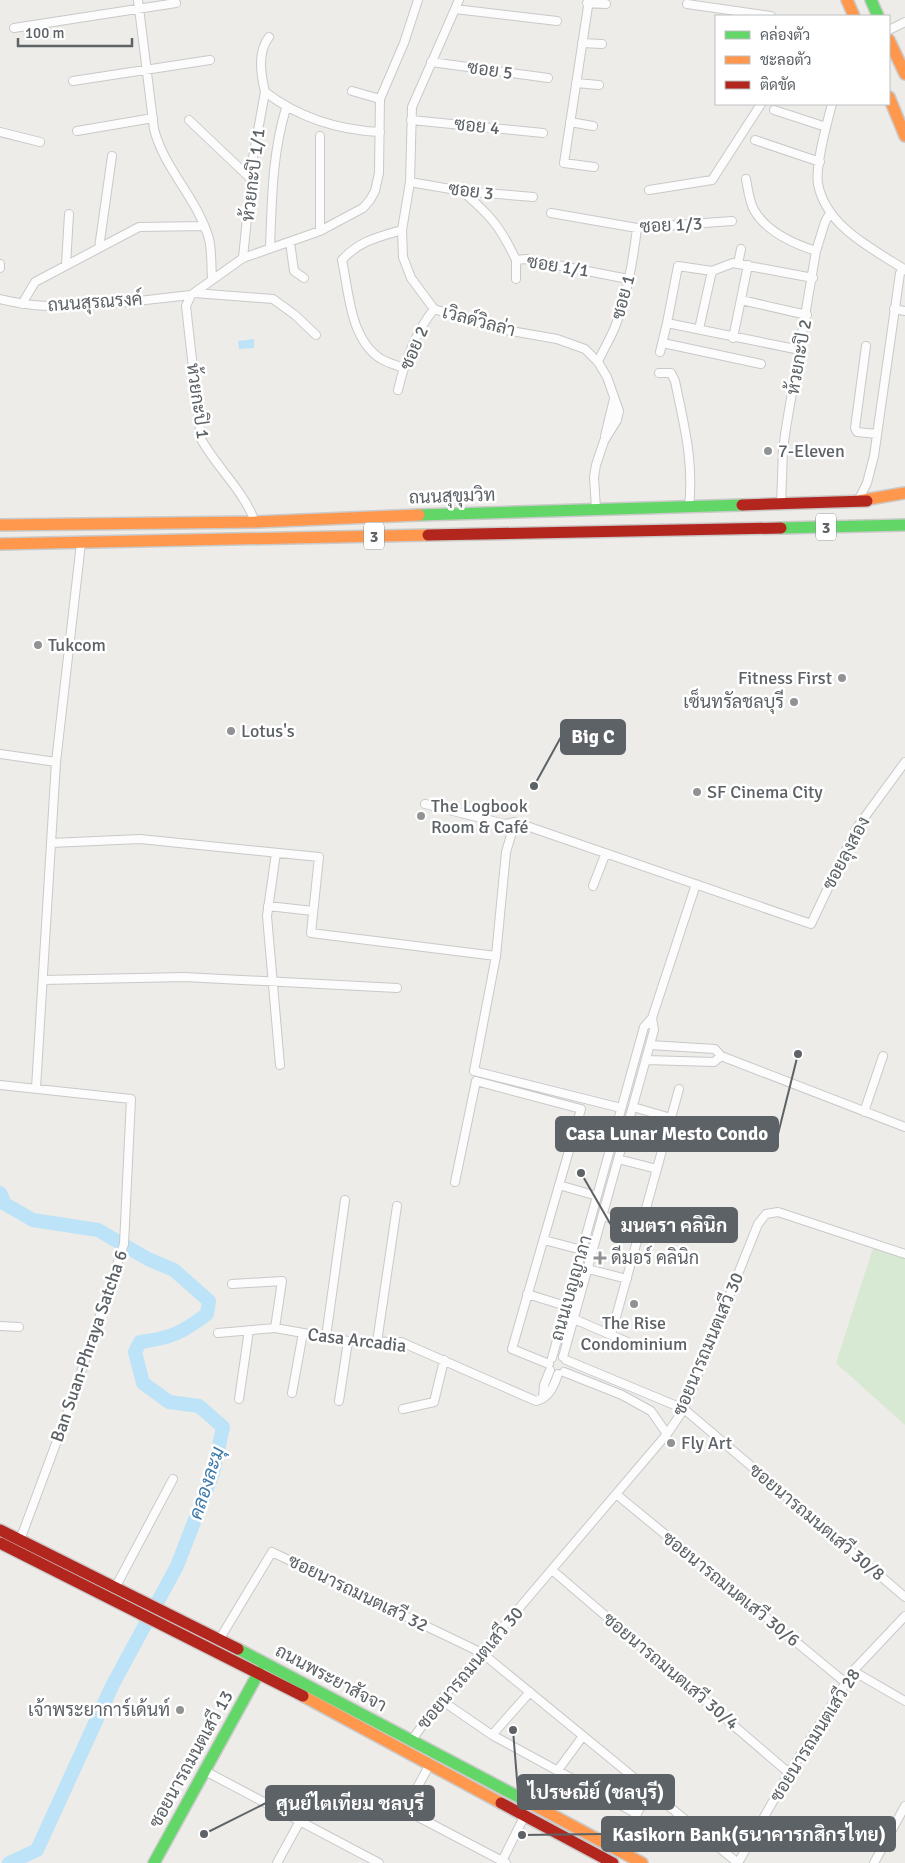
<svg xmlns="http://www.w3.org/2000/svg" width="905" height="1863" font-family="Signika,Sarabun,sans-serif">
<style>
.green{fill:#d7e9d3}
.water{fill:#bce3f8}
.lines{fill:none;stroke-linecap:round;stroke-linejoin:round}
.river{stroke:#bce3f8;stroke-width:14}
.street-casing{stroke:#c9c9c9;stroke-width:10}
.fast-casing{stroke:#cacaca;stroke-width:14}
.slow-casing{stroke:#cacaca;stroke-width:14}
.jam-casing{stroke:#cacaca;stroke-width:14}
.street{stroke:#fcfcfc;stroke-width:8}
.fast{stroke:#63d668;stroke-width:11}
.slow{stroke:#ff974d;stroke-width:11}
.jam{stroke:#b3261e;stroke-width:11}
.poi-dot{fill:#909294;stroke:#fff;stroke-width:2}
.labels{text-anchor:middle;stroke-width:5;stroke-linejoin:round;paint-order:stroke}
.shield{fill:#fff;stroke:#8e9194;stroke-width:1}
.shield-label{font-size:16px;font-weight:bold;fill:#5d6266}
.street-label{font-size:18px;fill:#5d6266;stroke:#fff}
.poi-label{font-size:18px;fill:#5d6266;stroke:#fff;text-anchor:start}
.water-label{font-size:19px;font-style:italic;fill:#3e7aaa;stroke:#fff}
.leader{fill:none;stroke:#5d6266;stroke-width:2}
.callout-dot{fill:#5d6266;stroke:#fff;stroke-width:2}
.callout{fill:#5d6266;stroke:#5d6266;stroke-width:2}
.callout-label{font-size:19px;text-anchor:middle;font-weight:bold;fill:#fff}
</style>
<rect width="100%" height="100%" fill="#eeece8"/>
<path class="green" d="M873,1248l32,11v166l-69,-62z"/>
<path class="water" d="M254,339v9l-15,1 -1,-8z"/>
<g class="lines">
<path class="river" d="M0,1193l5,11 28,16 65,10 50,29 26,11 35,31 -2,13c-25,19 -36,24 -67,28l-5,10 8,31 26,19 30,4 24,21 -10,46 -36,93 -65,120 -75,164 -28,13"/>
<defs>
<path id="street" d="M138,0l16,129c10,40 44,70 55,110 3,12 2,26 3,39
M459,0l-47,107 -2,75 -8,48 1,27 8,21 23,31 60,19 63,11 28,10 13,13 9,15 12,34 -2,9 -13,21 -8,24 -2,12 2,32
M589,0l-25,163 30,4
M587,3l19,1
M687,4l84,12
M455,9l102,12
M14,28l162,-25
M889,30l16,-8
M269,37c-12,15 -8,38 -4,55 33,25 73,38 115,40
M582,43l20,1
M431,62l117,16
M73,81l137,-21
M576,83l23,2
M352,91l28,8
M832,104c-5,19 -17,61 -14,80 8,42 53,64 86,85
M774,110l52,17
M189,120l62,59
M411,120l132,13
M570,122l23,4
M77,131l76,-13
M0,132l40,10
M320,136v95
M755,140l65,22
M746,179c2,10 3,22 8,31 12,21 40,34 62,41
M410,182l52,9 71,6
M649,190l63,-10 49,-76
M462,191c28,24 38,35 54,69l10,-1 102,20
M551,213l86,15 95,-7
M402,230c-24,7 -43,11 -60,30 7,33 8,79 39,99 7,4 16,6 22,9
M290,242l4,29 10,7
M270,247c2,-48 2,-92 16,-139
M99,248l13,-92
M243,258l10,-100 12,-66
M0,264v4
M738,264l3,-15
M66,265l3,-51
M516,279v-19
M194,293l79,6 22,16 21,20
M191,295l52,-37 77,-27 43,-23 7,-8 5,-9 4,-18 1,-74 24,-56 14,-43
M191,295l-5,11 15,133c16,29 43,52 54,83
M0,299c62,16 128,2 191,-4
M741,300l66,15
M22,304l13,-22 104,-55 65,-1
M894,309l11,2
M699,329l13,-58
M733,338l15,-73
M663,343l98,21
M866,346l-11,82 2,4 20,2
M800,350l-133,-27 11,-57 34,5 21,-8 80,15
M660,352l7,-29
M598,362c5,-12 12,-23 17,-35 12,-31 18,-66 22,-99
M659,373h12l4,8c9,44 19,80 14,126
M398,390c7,-30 17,-57 36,-81
M605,436l9,-37
M858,501l9,-18 7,-27 26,-183 5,-4
M781,505l2,-56 3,-21 30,-177 9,-29 5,-9
M0,754l56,8
M425,804l80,20 10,-2 296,102 45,-95 49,-67
M515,822l-9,30 -10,104 -22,115 147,37
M51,843l89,-4 179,18 -8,76 185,23
M276,853l-9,63 13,149
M593,886l12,-31
M268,906l45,5
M43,980l141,-3 213,11
M650,1045l65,4 6,7 184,71
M646,1060l68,2 7,-6
M0,1085l131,14 -7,145 -57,170 -47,126
M36,1088l20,-326 25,-219
M633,1107l38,11
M864,1112l19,-56
M618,1159l39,10
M455,1182l21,-101 105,28 -69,240 37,15
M559,1185l38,11
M603,1216l39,11
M544,1240l38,10
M588,1269l39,10
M232,1284l50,-3 -7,47
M527,1294l39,12
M574,1319l65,28
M0,1326l19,1
M218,1333l57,-5 73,13 53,1 135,59c13,-3 18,-15 22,-27
M611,1335l68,-246
M326,1337l19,-137
M377,1342l20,-136
M563,1357l91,-327 -2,-12 44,-134
M552,1358l92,-331 8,-9
M566,1360l118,49 221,188
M564,1372l58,23 29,16 16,23
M292,1393l11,-60
M543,1397l1,-12 6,-15
M239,1399l10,-69
M339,1401l9,-60
M403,1409l31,-7 10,-42
M616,1494l230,189
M552,1570l237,203
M115,1588l58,-109
M219,1640l53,-88 210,101 256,210
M853,1671l52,30
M441,1700l51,35 145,79
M492,1735l38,-43
M411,1741l30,-41 226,-266 17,-25 74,-185 8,-10 12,-2 127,42
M430,1764l-25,46 101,53
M558,1770l25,-34
M205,1771l174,92
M616,1849l34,-58
M502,1861l23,-46
M277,1863l23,-42
M738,1863l51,-90 64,-102 52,-55
M874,1863l31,-57"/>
<path id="fast" d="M871,0l7,16
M419,515l323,-10
M781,528l124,-3
M238,1649l292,154
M154,1863l105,-191"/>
<path id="slow" d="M847,0l7,16
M889,40l16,34
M889,97l16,39
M858,501l47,-8
M0,525l255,-3 164,-7
M0,544l428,-9
M303,1696l198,107
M530,1803l112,60"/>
<path id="jam" d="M742,505l125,-4
M428,535l353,-7
M0,1530l238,119
M0,1543l303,153
M501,1803l112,60"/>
</defs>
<use href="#street" class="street-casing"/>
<use href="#fast" class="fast-casing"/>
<use href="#slow" class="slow-casing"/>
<use href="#jam" class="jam-casing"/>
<use href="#street" class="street"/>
<use href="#fast" class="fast"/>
<use href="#slow" class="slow"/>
<use href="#jam" class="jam"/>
</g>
<g class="poi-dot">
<circle cx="768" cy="451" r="5"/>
<circle cx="38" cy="645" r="5"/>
<circle cx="842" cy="678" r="5"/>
<circle cx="794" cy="702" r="5"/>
<circle cx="231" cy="731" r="5"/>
<circle cx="697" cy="792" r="5"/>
<circle cx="421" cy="816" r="5"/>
<path d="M597.5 1250.5h5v5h5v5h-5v5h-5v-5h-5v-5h5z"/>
<circle cx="634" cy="1304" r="5"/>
<circle cx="671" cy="1443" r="5"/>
<circle cx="180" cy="1710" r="5"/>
</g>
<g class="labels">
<g class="shield">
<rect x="816" y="513.5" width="20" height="27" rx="4"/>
<rect x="364" y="522.5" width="20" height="27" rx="4"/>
</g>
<g class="shield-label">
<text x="826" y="533">3</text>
<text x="374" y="542">3</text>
</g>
<g class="street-label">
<text transform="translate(490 70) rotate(8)" y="6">ซอย 5</text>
<text transform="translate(477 126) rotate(6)" y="6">ซอย 4</text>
<text transform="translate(253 175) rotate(-83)" y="6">ห้วยกะปิ 1/1</text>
<text transform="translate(471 191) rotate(7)" y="6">ซอย 3</text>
<text transform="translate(671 225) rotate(-3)" y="6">ซอย 1/3</text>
<text transform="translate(558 266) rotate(9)" y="6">ซอย 1/1</text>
<text transform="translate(623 297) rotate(-75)" y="6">ซอย 1</text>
<text transform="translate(95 302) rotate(-4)" y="6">ถนนสุรณรงค์</text>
<text transform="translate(479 321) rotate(15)" y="6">เวิลด์วิลล่า</text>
<text transform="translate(414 348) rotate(-67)" y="6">ซอย 2</text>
<text transform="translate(799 357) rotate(-80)" y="6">ห้วยกะปิ 2</text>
<text transform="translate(198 401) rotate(82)" y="6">ห้วยกะปิ 1</text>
<text transform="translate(452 496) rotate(-2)" y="6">ถนนสุขุมวิท</text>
<text transform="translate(846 853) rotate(-62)" y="6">ซอยลุงสอง</text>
<text transform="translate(571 1288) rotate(-74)" y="6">ถนนเบญญาภา</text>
<text transform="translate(357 1340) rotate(7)" y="6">Casa Arcadia</text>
<text transform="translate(708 1344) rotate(-67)" y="6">ซอยนารถมนตเสวี 30</text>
<text transform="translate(89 1346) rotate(-71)" y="6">Ban Suan-Phraya Satcha 6</text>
<text transform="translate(817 1522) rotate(40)" y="6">ซอยนารถมนตเสวี 30/8</text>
<text transform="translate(731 1589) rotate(39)" y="6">ซอยนารถมนตเสวี 30/6</text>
<text transform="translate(358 1593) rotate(26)" y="6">ซอยนารถมนตเสวี 32</text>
<text transform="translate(470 1668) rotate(-50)" y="6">ซอยนารถมนตเสวี 30</text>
<text transform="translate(671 1671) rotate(40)" y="6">ซอยนารถมนตเสวี 30/4</text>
<text transform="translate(331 1678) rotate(28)" y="6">ถนนพระยาสัจจา</text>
<text transform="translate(815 1735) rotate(-58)" y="6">ซอยนารถมนตเสวี 28</text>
<text transform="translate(191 1759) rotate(-61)" y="6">ซอยนารถมนตเสวี 13</text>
</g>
<g class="poi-label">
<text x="778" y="457">7-Eleven</text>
<text x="48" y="651">Tukcom</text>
<text x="832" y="684" text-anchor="end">Fitness First</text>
<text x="784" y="708" text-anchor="end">เซ็นทรัลชลบุรี</text>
<text x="241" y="737">Lotus's</text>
<text x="707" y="798">SF Cinema City</text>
<text x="431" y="812">The Logbook<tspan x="431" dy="21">Room &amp; Café</tspan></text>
<text x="611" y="1264">ดีมอร์ คลินิก</text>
<text x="634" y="1329" text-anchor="middle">The Rise<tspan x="634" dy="21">Condominium</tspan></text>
<text x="681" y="1449">Fly Art</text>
<text x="170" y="1716" text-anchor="end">เจ้าพระยาการ์เด้นท์</text>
</g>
<g class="water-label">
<text transform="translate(206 1483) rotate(-72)" y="7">คลองละมุ</text>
</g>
</g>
<path class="leader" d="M534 786L561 737M798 1054L778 1134M581 1173L611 1225M513 1730L518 1792M204 1834L266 1803M522 1835L602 1834"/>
<g class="callout-dot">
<circle cx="534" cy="786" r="5"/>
<circle cx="798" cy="1054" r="5"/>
<circle cx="581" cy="1173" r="5"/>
<circle cx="513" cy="1730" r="5"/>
<circle cx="204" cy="1834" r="5"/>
<circle cx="522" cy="1835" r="5"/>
</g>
<g class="callout">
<rect x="561" y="720" width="64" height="34" rx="5"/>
<rect x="556" y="1117" width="222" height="34" rx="5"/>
<rect x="611" y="1208" width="126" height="34" rx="5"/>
<rect x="518" y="1775" width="156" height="34" rx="5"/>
<rect x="266" y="1786" width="168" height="34" rx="5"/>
<rect x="602" y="1817" width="293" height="34" rx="5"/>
</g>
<g class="callout-label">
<text x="593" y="743">Big C</text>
<text x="667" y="1140">Casa Lunar Mesto Condo</text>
<text x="674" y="1232">มนตรา คลินิก</text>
<text x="596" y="1799">ไปรษณีย์ (ชลบุรี)</text>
<text x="350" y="1810">ศูนย์ไตเทียม ชลบุรี</text>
<text x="749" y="1841">Kasikorn Bank(ธนาคารกสิกรไทย)</text>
</g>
<rect x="715" y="15" width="175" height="90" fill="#ffffff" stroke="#bec0c2"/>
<rect x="725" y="31" width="25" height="8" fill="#63d668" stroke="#bec0c2"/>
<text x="760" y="40" font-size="15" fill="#5d6266">คล่องตัว</text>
<rect x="725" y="56" width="25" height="8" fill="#ff974d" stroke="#bec0c2"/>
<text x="760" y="65" font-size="15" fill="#5d6266">ชะลอตัว</text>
<rect x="725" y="81" width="25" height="8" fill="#b3261e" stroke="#bec0c2"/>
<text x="760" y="90" font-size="15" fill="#5d6266">ติดขัด</text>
<path d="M18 38v8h114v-8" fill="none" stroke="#5d6266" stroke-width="2.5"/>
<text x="25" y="38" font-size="15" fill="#5d6266" stroke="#ffffff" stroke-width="4" paint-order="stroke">100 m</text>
</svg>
